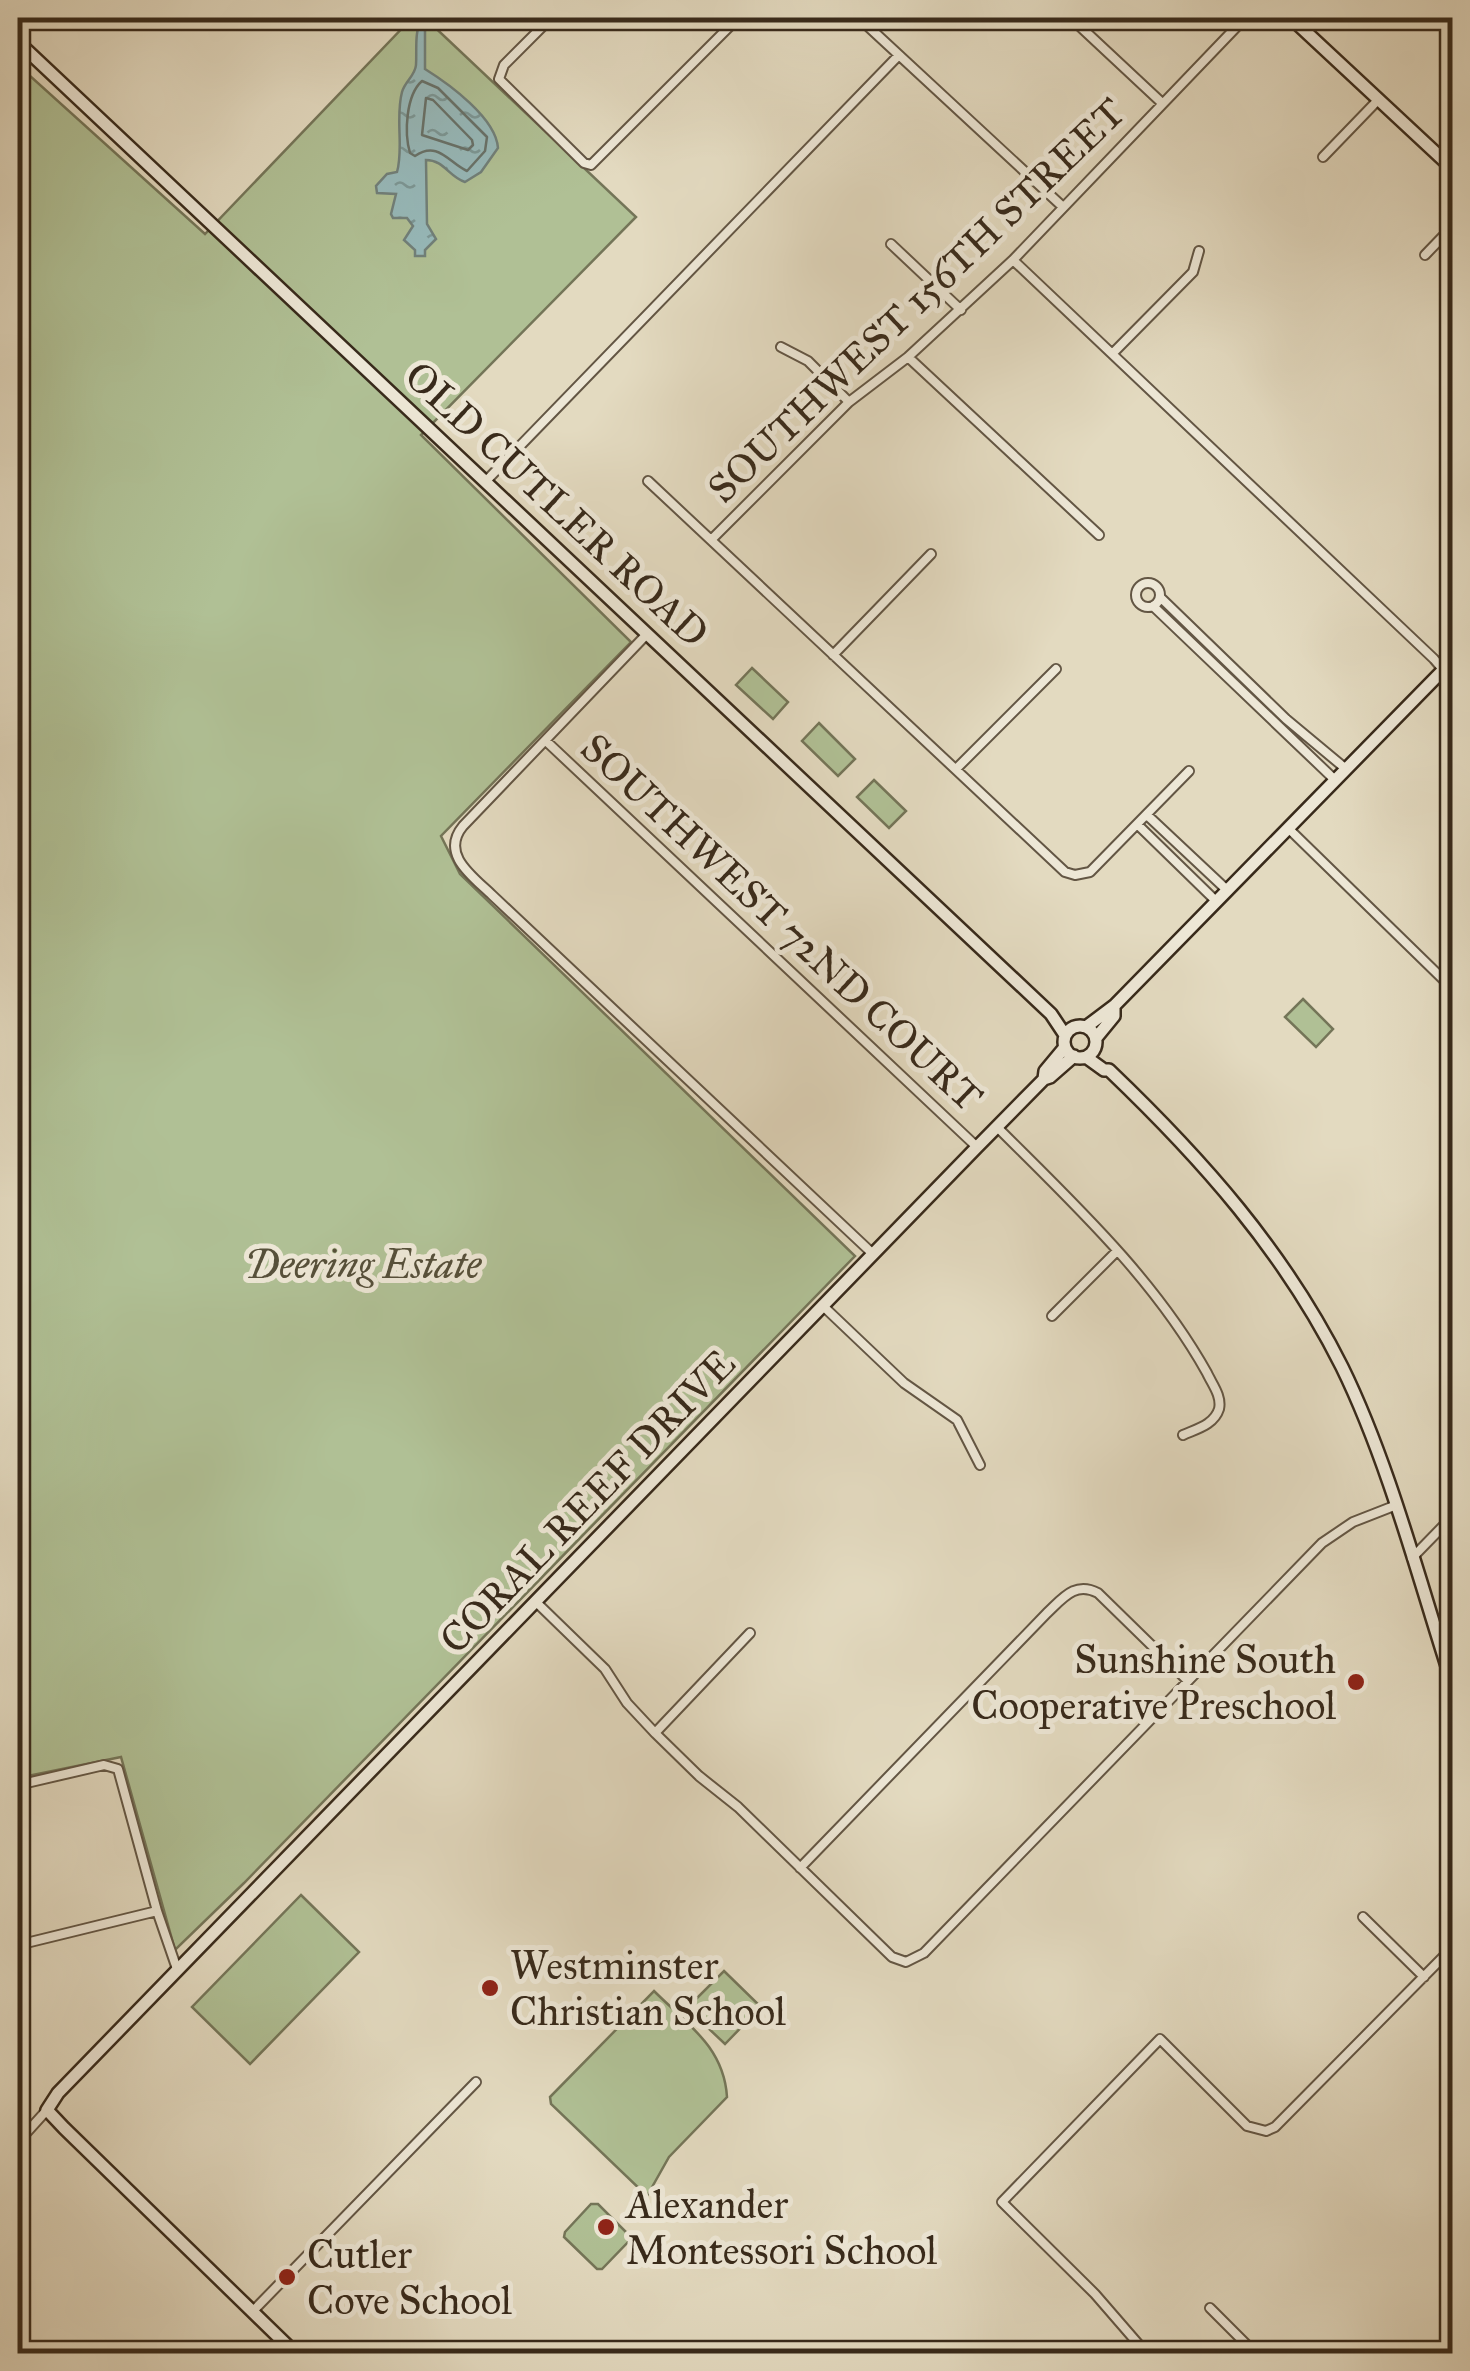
<svg xmlns="http://www.w3.org/2000/svg" width="1470" height="2371" font-family="'IM FELL Great Primer',serif">
<style>
.green{fill:#b0c095;stroke:#747558;stroke-width:2.5}
.water{fill:url(#water-ripples);stroke:#71807a;stroke-width:2.5}
.lines{fill:none;stroke-linecap:round;stroke-linejoin:round}
.shore{stroke:#68726a;stroke-width:2.5}
.street-casing{stroke:#635644;stroke-width:12}
.secondary-casing{stroke:#382a1b;stroke-width:16}
.street{stroke:#ede7d6;stroke-width:8}
.secondary{stroke:#ede7d6;stroke-width:11}
.poi-dot{fill:#8f2418;stroke:#ede7d6;stroke-width:4}
.labels{text-anchor:middle;stroke-width:10;stroke-linejoin:round;paint-order:stroke}
.street-label{font-size:40px;fill:#382a1b;stroke:#ede7d6}
.park-label{font-size:40px;font-style:italic;fill:#56503a;stroke:#ede7d6}
.poi-label{font-size:40px;fill:#382a1b;stroke:#ede7d6;text-anchor:start}
</style>
<defs>
<pattern id="water-ripples" width="26" height="14" patternUnits="userSpaceOnUse" patternTransform="scale(2.5)"><rect width="26" height="14" fill="#97b9ba"/><path d="M2 4q2-2 4 0t4 0M15 11q2-2 4 0t4 0" fill="none" stroke="#7c9796"/></pattern>
</defs>
<rect width="100%" height="100%" fill="#e3dac0"/>
<filter id="stains"><feTurbulence type="fractalNoise" baseFrequency=".002" numOctaves="4"/><feColorMatrix values="0 0 0 0 .2 0 0 0 0 .09 0 0 0 0 .02 0 0 0 .5 -.17"/></filter>
<radialGradient id="worn" r=".72"><stop offset=".6" stop-color="#630" stop-opacity="0"/><stop offset="1" stop-color="#630" stop-opacity=".3"/></radialGradient>
<path class="green" d="M412,18h13l211,199 -215,218 210,207 -190,194 19,38 395,382 -611,627 -69,67 -54,-193 -103,21v-1713l187,169z
M752,668l36,34 -15,17 -37,-34z
M819,723l36,36 -17,17 -36,-35z
M874,780l32,31 -17,17 -32,-31z
M1303,999l30,30 -17,18 -31,-30z
M301,1895l58,57 -109,112 -58,-57z
M724,1971l37,36 -36,37 -38,-36z
M654,1991c33,33 70,56 73,106l-58,60 -22,39 -96,-92 -1,-7z
M591,2204h7l31,31v6l-27,28h-5l-33,-32 1,-5z"/>
<path class="water" d="M422,18h13l-10,10v41c24,15 71,49 73,79l-17,24 -16,10c-16,-5 -21,-22 -39,-22l1,64 9,15 -11,11v6h-10v-6l-11,-10 9,-14 -6,-8h-14l-2,-4 5,-20 -19,-1 -1,-7 11,-12 10,-2c7,-24 -2,-54 5,-80 3,-11 13,-16 14,-27 1,-16 -2,-33 6,-47z"/>
<g class="lines">
<path class="shore" d="M422,81l16,7 49,49 -2,14 -18,20c-18,-8 -29,-31 -52,-15l-5,-3c-6,-20 -4,-58 12,-72z
M426,98l7,2 39,40 1,5 -5,5 -46,-15z"/>
<defs>
<path id="street" d="M317,18l9,7
M551,18l-47,47 -5,14 85,84 7,2 147,-147
M859,18l204,189
M1071,18l91,85
M1323,157l56,-58
M891,244l70,66
M1425,255l27,-28
M1013,260l421,399 18,21
M781,347l27,14 41,41
M1113,353l80,-81 6,-21
M908,357l191,178
M486,481l413,-426
M648,481l417,391 10,3 15,-3 99,-101
M711,540l138,-138 59,-45 105,-97 232,-242
M1136 595a12 12 0 1 1 24 0a12 12 0 1 1-24 0Z
M1160,597l126,122 60,50
M1153,606l182,174
M647,634l-184,192c-23,28 9,50 29,69l381,359
M833,655l98,-101
M546,741l431,406
M956,769l100,-100
M1147,815l81,76
M1138,825l79,77
M1288,828l164,160
M997,1127c76,76 157,151 210,246 5,11 15,23 12,36 -5,16 -23,20 -36,26
M822,1305l82,78 53,37 23,45
M1052,1316l65,-65
M1412,1558l40,-41
M535,1601l70,68 22,34 28,30 44,43 39,31 154,150 14,5 18,-9 398,-410 31,-21 41,-16
M655,1733l95,-100
M18,1785l86,-20 14,4 39,142 20,58
M800,1868l247,-255c16,-15 28,-32 51,-20l90,88
M1363,1917l61,60
M18,1945l139,-34
M18,2142l29,-32
M1210,2308l46,46
M253,2311l223,-229
M1147,2354l-52,-60 -93,-92 158,-163 87,87 19,5 9,-4 177,-179"/>
<path id="secondary" d="M1291,18l161,150
M18,42l1033,972 14,21
M1064 1042a16 16 0 1 1 32 0a16 16 0 1 1-32 0Z
M1086,1027l28,-21 338,-345
M1096,1038l18,-22v-10
M1086,1057l18,13h5c93,89 175,181 233,297 47,96 77,213 110,315
M1044,1079l1,-8 20,-24
M296,2354l-232,-226 -17,-18 11,-17 919,-946 67,-68 6,-2 24,-21"/>
</defs>
<use href="#street" class="street-casing"/>
<use href="#secondary" class="secondary-casing"/>
<use href="#street" class="street"/>
<use href="#secondary" class="secondary"/>
</g>
<g class="poi-dot">
<circle cx="1356" cy="1682" r="10"/>
<circle cx="490" cy="1988" r="10"/>
<circle cx="606" cy="2227" r="10"/>
<circle cx="287" cy="2277" r="10"/>
</g>
<g class="labels">
<g class="street-label">
<text transform="translate(916 300) rotate(-44)" y="14">SOUTHWEST 156TH STREET</text>
<text transform="translate(557 504) rotate(43)" y="14">OLD CUTLER ROAD</text>
<text transform="translate(782 922) rotate(43)" y="14">SOUTHWEST 72ND COURT</text>
<text transform="translate(587 1501) rotate(-46)" y="14">CORAL REEF DRIVE</text>
</g>
<g class="park-label">
<text x="363" y="1278">Deering Estate</text>
</g>
<g class="poi-label">
<text x="1336" y="1673" text-anchor="end">Sunshine South<tspan x="1336" dy="46">Cooperative Preschool</tspan></text>
<text x="510" y="1979">Westminster<tspan x="510" dy="46">Christian School</tspan></text>
<text x="626" y="2218">Alexander<tspan x="626" dy="46">Montessori School</tspan></text>
<text x="307" y="2268">Cutler<tspan x="307" dy="46">Cove School</tspan></text>
</g>
</g>
<rect width="1470" height="2371" fill="none" stroke="#e3dac0" stroke-width="60"/>
<rect x="20" y="20" width="1430" height="2331" fill="none" stroke="#382a1b" stroke-width="5"/>
<rect x="30" y="30" width="1410" height="2311" fill="none" stroke="#382a1b" stroke-width="2.5"/>
<rect width="100%" height="100%" filter="url(#stains)"/>
<rect width="100%" height="100%" fill="url(#worn)"/>
</svg>
